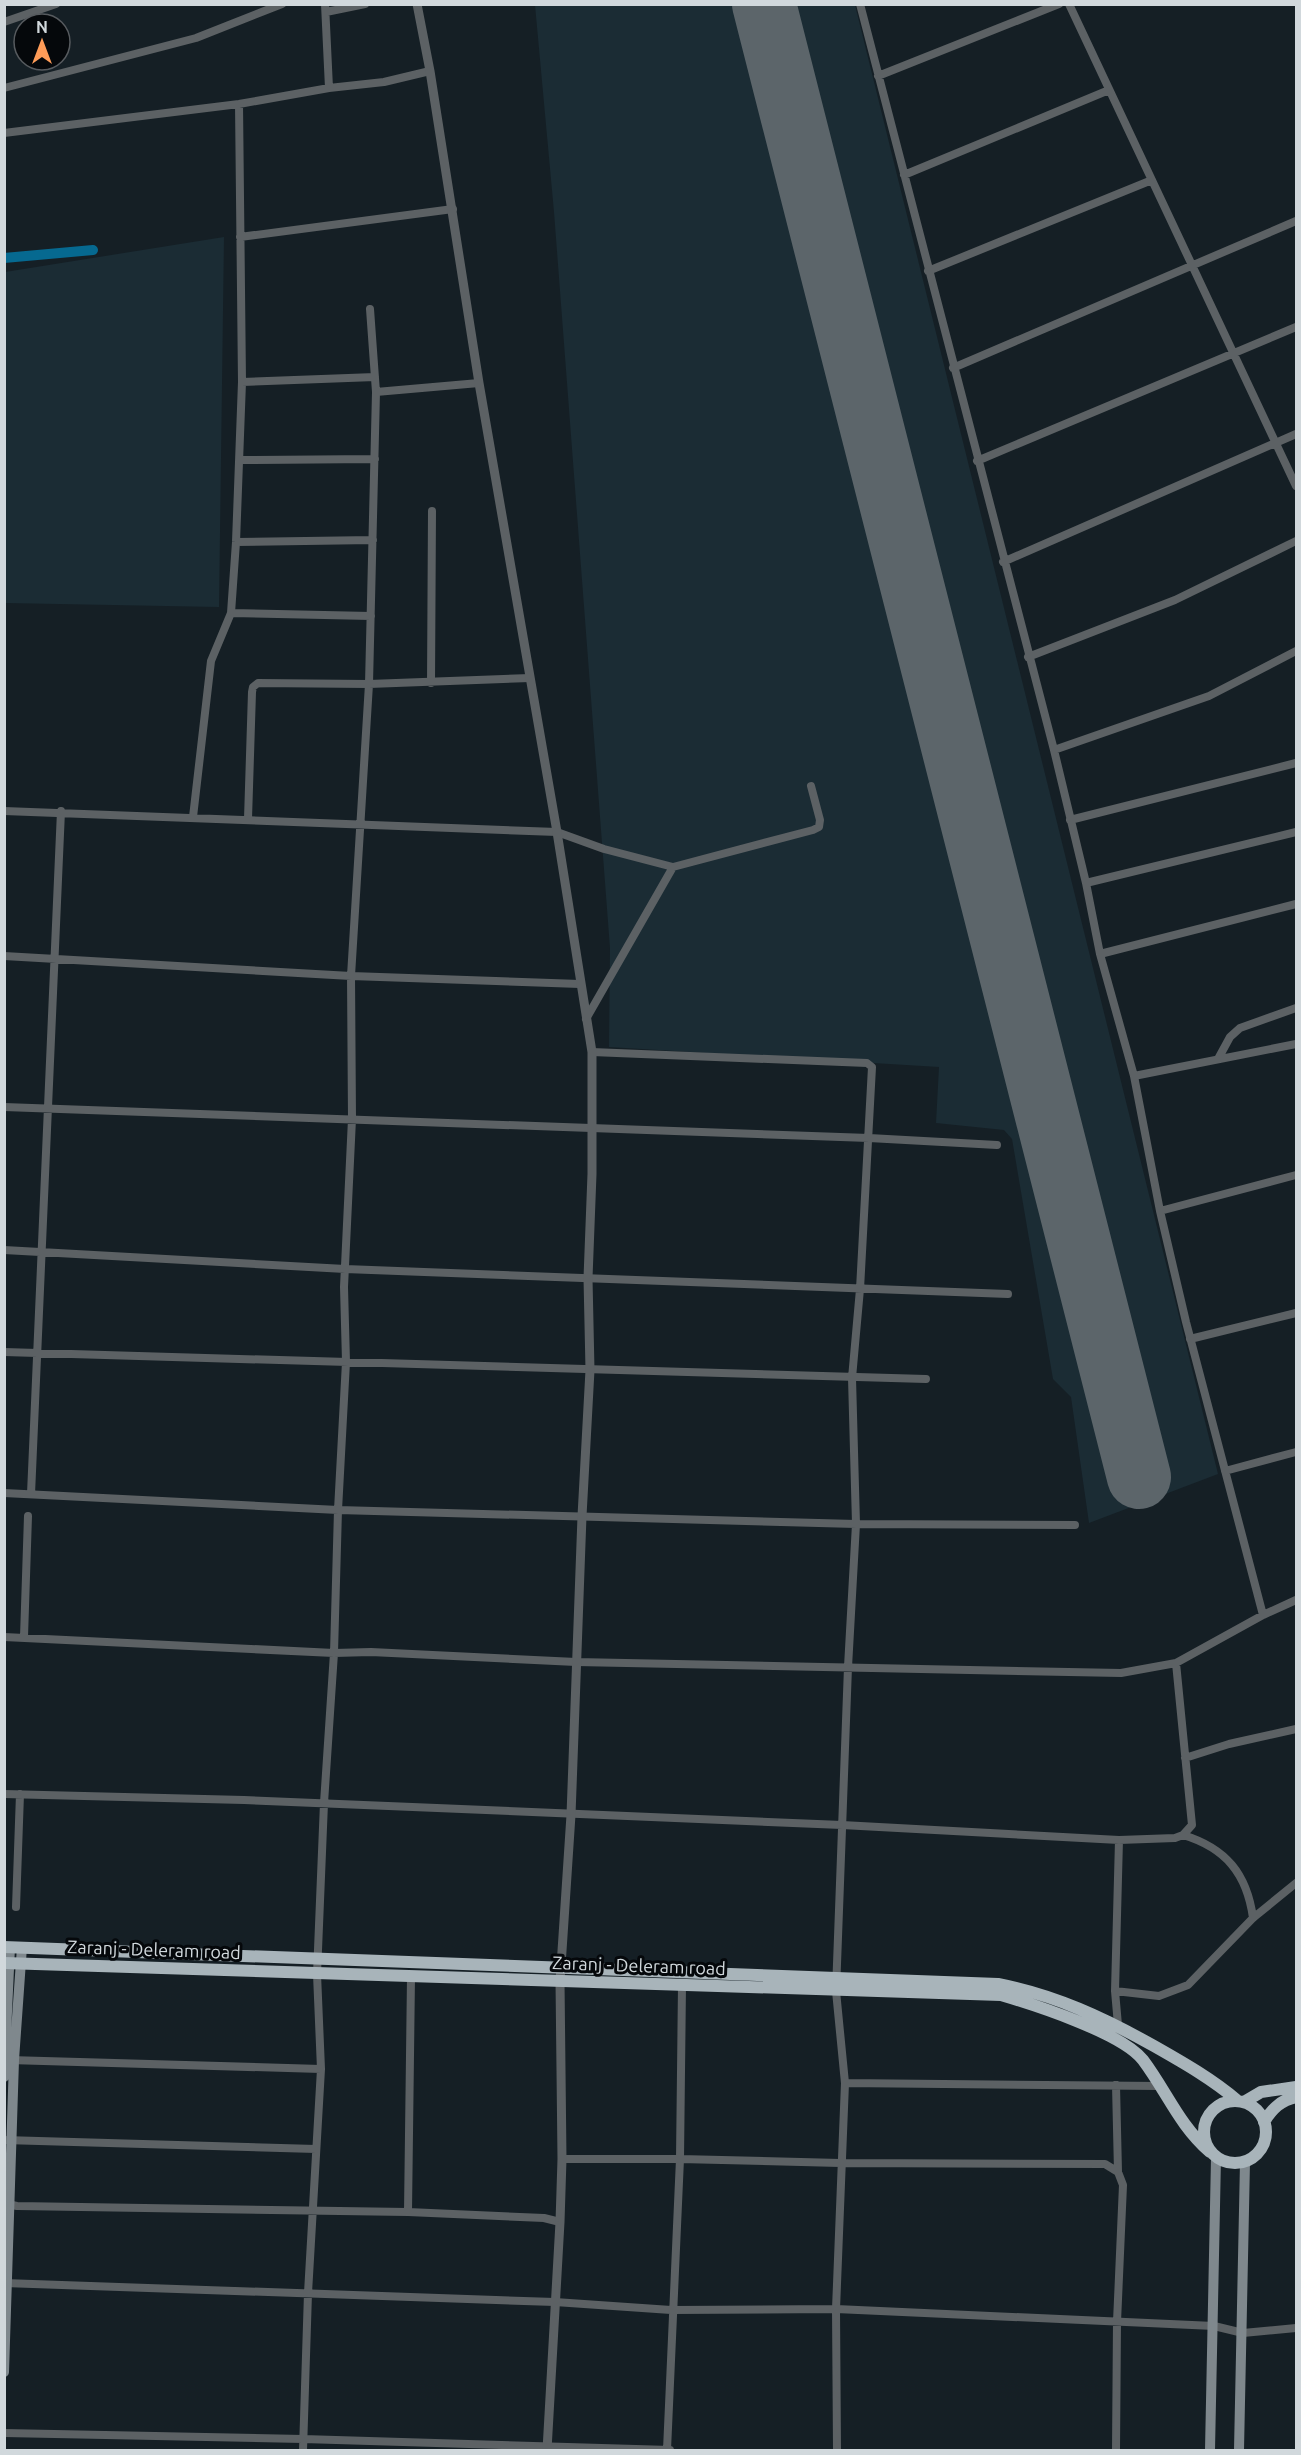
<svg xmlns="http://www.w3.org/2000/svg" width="1301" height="2455" font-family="Ubuntu,sans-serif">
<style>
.built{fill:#1b2c34}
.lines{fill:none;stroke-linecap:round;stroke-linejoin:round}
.canal{stroke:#066990;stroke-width:10}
.runway{stroke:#5c656a;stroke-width:64}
.minor{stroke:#5c6164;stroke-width:8}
.tertiary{stroke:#5c6164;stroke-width:9}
.secondary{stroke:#7f888d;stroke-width:10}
.trunk{stroke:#a8b4ba;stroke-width:12}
.labels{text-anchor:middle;stroke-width:6;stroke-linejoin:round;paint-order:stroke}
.street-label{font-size:18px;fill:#d1d8dc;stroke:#05080b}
</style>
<rect width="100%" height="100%" fill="#151f25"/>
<path class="built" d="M535,5h320l363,1469 -129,49 -18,-126 -18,-18 -41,-240 -8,-9 -68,-7 3,-56 -330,-20 1,-99 -56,-736z
M224,237l-5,370 -214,-4v-331z"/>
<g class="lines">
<path class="canal" d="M4,258l89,-8"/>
<path class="runway" d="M764,4l375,1473"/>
<path class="minor" d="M325,4l4,84
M860,4l194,746 32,133 14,71 34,122 26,135 26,111 77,293
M1069,4l227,482
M326,12l39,-8
M4,22l52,-18
M878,76l181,-72
M4,88l192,-50 86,-34
M4,133l235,-29 90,-16 55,-6 46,-11
M904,175l205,-85
M240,237l213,-28
M928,271l224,-91
M953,368l343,-147
M242,382l133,-5
M376,392l103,-9
M240,460l135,-1
M977,461l319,-134
M236,542l137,-2
M1003,562l293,-128
M231,613l140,3
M1028,657l147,-57 121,-59
M431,683l1,-172
M1054,750l155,-54 87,-45
M4,811l553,21 47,17 69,18
M193,817l18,-156 20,-48 5,-71 6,-160 -3,-278
M248,819l4,-127 1,-5 5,-4 111,1 161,-6
M1070,820l226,-57
M1086,883l210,-51
M1100,954l196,-50
M4,956l347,20 229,8
M586,1019l87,-152 140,-37 6,-3 1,-7 -9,-34
M592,1052l275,11 5,4 -12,222 -8,89 4,146 -8,143 -12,324 9,92 -9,226 1,141
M1218,1059l12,-22 10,-9 56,-20
M1134,1076l162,-32
M4,1107l865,31 128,7
M1160,1211l136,-36
M4,1250l341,19 663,25
M1190,1339l106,-26
M4,1352l922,27
M1225,1471l71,-19
M4,1493l334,17 518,14 219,1
M31,1494l30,-683
M4,1637l330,16 37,-1 205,10 545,11 55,-10 87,-48 33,-15
M24,1637l4,-121
M1185,1758l44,-14 67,-15
M4,1794l240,6 598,25 277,15 56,-2 8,-3 9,-10 -16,-162
M1183,1835c43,13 64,39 70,83
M16,1907l4,-113
M1115,1991l44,5 29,-11 65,-67 43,-35
M1118,2025l-3,-34 4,-151
M9,2060l312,9
M845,2083l314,3
M1116,2085l2,87
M4,2140l312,9
M562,2159h118l160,4 265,1 13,8 5,13 -6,137 -1,128
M7,2204l10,2 391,6 136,6 16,4
M408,2212l3,-235
M4,2283l551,19 116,8 165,-1 378,17 29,7 53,-5
M4,2433l299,6 367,11
M303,2450l5,-157 13,-224 -4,-95 7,-171 10,-150 4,-143 8,-148 -2,-75 8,-168 -1,-143 18,-292 7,-292 -6,-83
M667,2450l13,-291 2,-174"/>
<path class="tertiary" d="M417,4l13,67 49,312 78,449 35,220v122l-4,104 2,92 -8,146 -11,299 -11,166 2,178 -2,63 -13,228"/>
<path class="secondary" d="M4,2077l6,-130
M4,2372l10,-312 8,-113
M1210,2450l6,-292
M1239,2450l6,-288"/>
<path class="trunk" d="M4,1947l994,37c57,11 106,34 156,62 30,17 58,33 84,55
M4,1963l997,32c34,10 121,38 142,65 24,32 36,65 67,92
M1204 2132a31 31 0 1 1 62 0a31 31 0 1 1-62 0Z
M1244,2102l17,-10 35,-5
M1264,2122c8,-13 17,-22 32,-25"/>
</g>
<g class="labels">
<g class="street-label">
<text transform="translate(154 1950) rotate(2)" y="6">Zaranj - Deleram road</text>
<text transform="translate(639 1966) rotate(2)" y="6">Zaranj - Deleram road</text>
</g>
</g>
<rect width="1301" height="2455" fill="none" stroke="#d1d8dc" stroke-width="12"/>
<g transform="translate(42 42)"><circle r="28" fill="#05080b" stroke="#575b5f" stroke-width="1.5"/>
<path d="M0-4.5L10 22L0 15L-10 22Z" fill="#fe9c58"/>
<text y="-9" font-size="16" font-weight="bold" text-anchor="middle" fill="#d1d8dc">N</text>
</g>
</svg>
